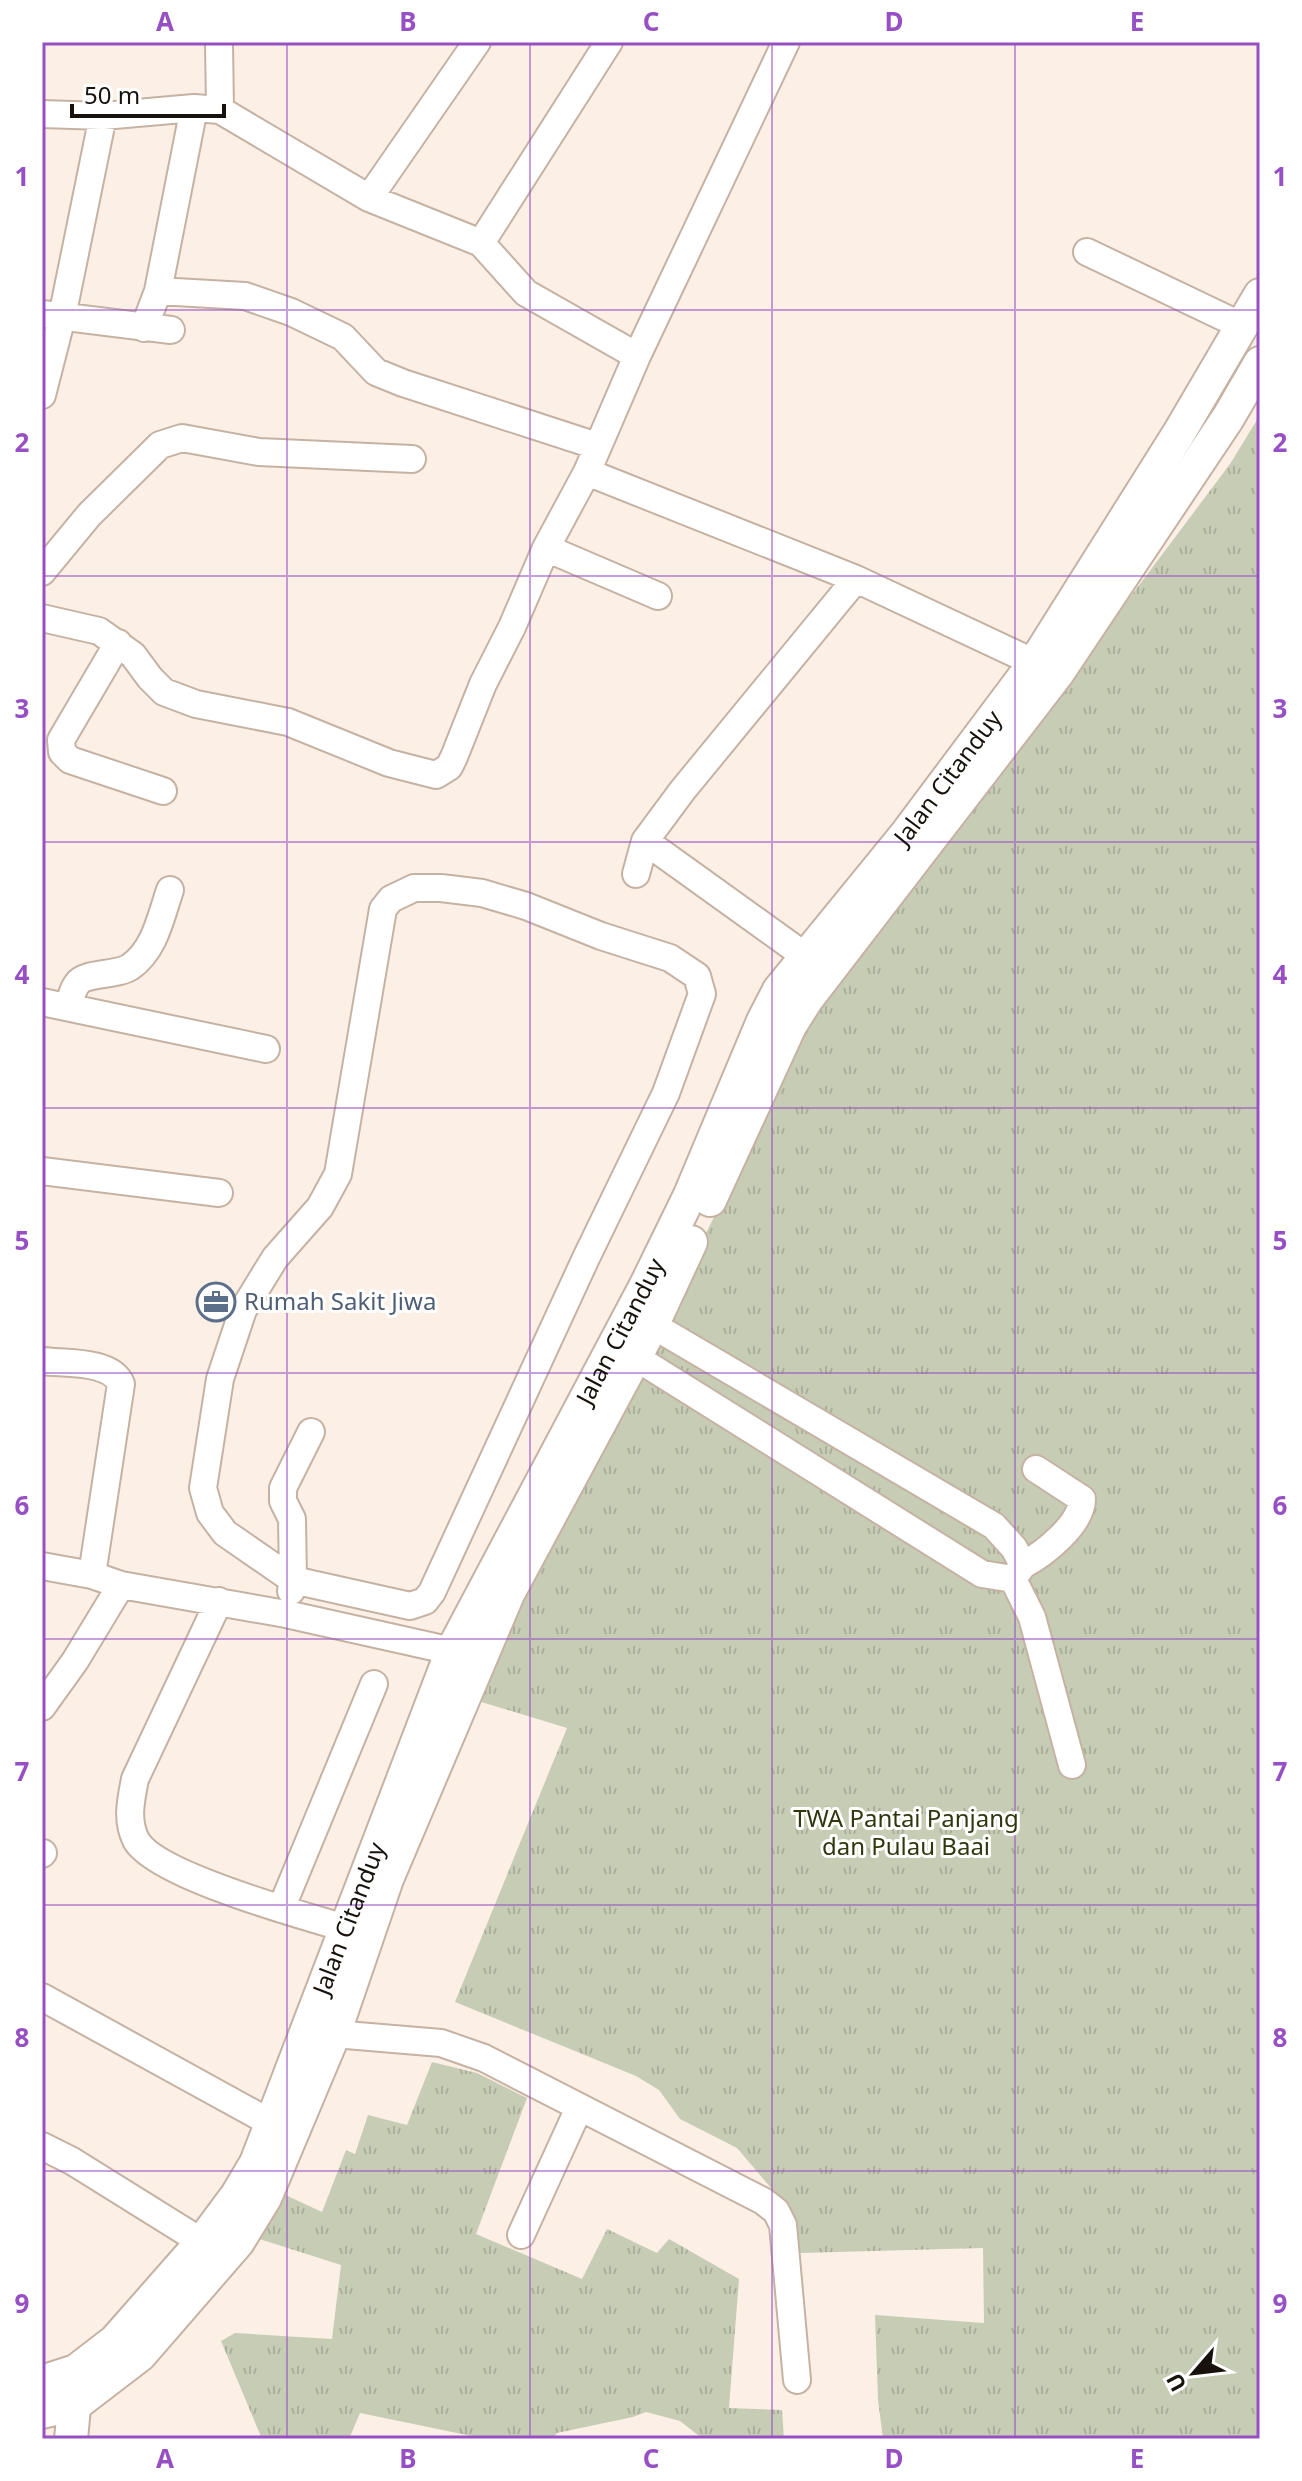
<svg xmlns="http://www.w3.org/2000/svg" width="1302" height="2481" font-family="'Noto Sans',sans-serif">
<style>
.park{fill:url(#park-tufts)}
.lines{fill:none;stroke-linecap:round;stroke-linejoin:round}
.minor-casing{stroke:#c5b2a3;stroke-width:30}
.major-casing{stroke:#c5b2a3;stroke-width:36}
.minor{stroke:#fff;stroke-width:26}
.major{stroke:#fff;stroke-width:32}
.grid{fill:none;stroke:#9750c3;stroke-width:2;stroke-opacity:0.55}
.labels{text-anchor:middle;stroke-width:6;stroke-linejoin:round;paint-order:stroke}
.street-label{font-size:24px;fill:#18120c;stroke:#fff}
.service-label{font-size:24px;fill:#4e5e75;stroke:#fff;text-anchor:start}
.park-label{font-size:24px;fill:#30370d;stroke:#fff}
.neatline{fill:none;stroke:#9750c3;stroke-width:3}
.grid-label{font-size:26px;text-anchor:middle;font-weight:bold;fill:#9750c3}
</style>
<defs>
<pattern id="park-tufts" width="24" height="20" patternUnits="userSpaceOnUse" patternTransform="scale(2)"><rect width="24" height="20" fill="#c7cdb5"/><path d="M3 7l-1-3M5 7V3M7 7l1-3M15 17l-1-3M17 17v-4M19 17l1-3" fill="none" stroke="#aaaf9a"/></pattern>
</defs>
<rect width="100%" height="100%" fill="#fcf0e6"/>
<path class="park" d="M1260,415v2024h-377l-5,-39 -3,-85 109,8 -1,-75 -182,5 -11,-11 -13,-47 -40,-47 -57,-29 -21,-29 -23,-14 -181,-74 112,-274 -89,-27 48,-104 283,-572 421,-561z
M432,2062l45,11 50,25 -51,136 106,45 25,-50 50,24 12,-14 70,40 -10,129 53,2 2,29h-81l-23,-18 -34,-9 -13,5 -76,16 -4,6h-67l-126,-26 -11,26h-87l-41,-98 14,-8 97,6 9,-74 -91,-29 27,-45 45,21 24,-62 9,4 13,-39 39,10z"/>
<g class="lines">
<defs>
<path id="minor" d="M219,42l1,68
M42,114l61,2 91,-8 26,2 149,88 112,45 45,50 111,63 -50,116
M369,198l108,-156
M481,243l128,-201
M1087,252l155,74
M158,291l87,5 46,16 52,25 33,35 27,11 194,63
M42,314l129,16
M144,328l14,-37 36,-183
M637,356l149,-314
M42,395l20,-78 41,-201
M546,548l112,48
M42,572l47,-57 71,-70 22,-7 77,14 153,7
M42,618l57,13 34,24 17,23 14,14 32,12 92,18 101,41 47,12 13,-8 5,-10 29,-73 29,-57 34,-79 41,-76 269,107 194,91
M118,643l-57,97 1,12 8,8 93,31
M645,841l160,115
M636,874l9,-33 37,-50 174,-212
M414,888h27l41,5 44,13 75,30 69,22 27,18 5,18 -36,99 -80,165 -154,334 -7,9 -15,5 -117,-26 -68,-47 -15,-20 -7,-25 17,-109 23,-69 32,-52 45,-51 18,-33 45,-265 8,-10z
M42,1002l224,47
M68,1007c3,-7 4,-17 9,-23 7,-12 39,-8 53,-17 25,-17 31,-51 40,-77
M42,1171l177,22
M619,1347l363,227 31,5 10,-14 -9,-17 -20,-22 -357,-210
M42,1361c24,3 69,-1 79,23l-29,191
M1023,1565c21,-11 59,-41 59,-66l-46,-30
M42,1566l50,9 29,10 165,29 166,37
M1013,1579l19,38 40,148
M291,1591l2,-11 -1,-61 -9,-18v-13l28,-56
M219,1601l-84,178c-4,21 -9,41 1,61 19,35 168,76 209,88
M42,1707l33,-46 46,-76
M42,1854l1,-1
M281,1909l93,-225
M42,1997l229,126
M334,2034l107,9 43,15 279,143 13,10 7,14 14,155
M42,2146l30,15 130,81
M521,2235l58,-127"/>
<g id="major">
<path d="M710,1200l80,-174 17,-27 250,-325 171,-256 32,-55"/>
<path id="s1" d="M42,2382l34,-11 39,-30 87,-99 35,-47 19,-32 196,-512 194,-366 44,-90 73,-174 16,-31 128,-157 128,-171 144,-229 81,-138"/>
<path d="M42,2412l34,-8 64,-49 98,-113 27,-44 69,-164 53,-155 121,-285 144,-268 39,-84"/>
<path d="M71,2439l5,-53"/>
</g>
</defs>
<use href="#minor" class="minor-casing"/>
<use href="#major" class="major-casing"/>
<use href="#minor" class="minor"/>
<use href="#major" class="major"/>
</g>
<path class="grid" d="M287,42v2397M530,42v2397M772,42v2397M1015,42v2397M42,310h1218M42,576h1218M42,842h1218M42,1108h1218M42,1373h1218M42,1639h1218M42,1905h1218M42,2171h1218"/>
<defs>
<symbol id="office-ring" viewBox="-11 -11 22 22"><circle r="9.5" fill="#fff" stroke="#5c6f8a" stroke-width="1.5"/><path d="M-6-3h4V-5.5h4V-3h4V5H-6ZM-1-4.5V-3h2v-1.5ZM-6 0V1H6V0Z" fill="#5c6f8a"/></symbol>
</defs>
<g fill-rule="evenodd">
<use href="#office-ring" x="194" y="1280" width="44" height="44"/>
</g>
<g class="labels">
<g class="street-label">
<text dy="8" stroke="none"><textPath href="#s1" startOffset="1870">Jalan Citanduy</textPath></text>
<text dy="8" stroke="none"><textPath href="#s1" startOffset="1222">Jalan Citanduy</textPath></text>
<text dy="8" stroke="none"><textPath href="#s1" startOffset="574">Jalan Citanduy</textPath></text>
</g>
<g class="service-label">
<text x="244" y="1310">Rumah Sakit Jiwa</text>
</g>
<g class="park-label">
<text x="906" y="1827">TWA Pantai Panjang<tspan x="906" dy="28">dan Pulau Baai</tspan></text>
</g>
</g>
<rect width="1302" height="2481" fill="none" stroke="#ffffff" stroke-width="88"/>
<g transform="translate(1194 2373) rotate(242)" stroke="#ffffff" stroke-width="6" paint-order="stroke">
<path d="M0-6L14 30L0 20L-14 30Z" fill="#18120c"/>
<text y="-12" font-size="22" font-weight="bold" text-anchor="middle" fill="#18120c">U</text>
</g>
<path d="M72 104v12h152v-12" fill="none" stroke="#18120c" stroke-width="4"/>
<text x="84" y="104" font-size="24" fill="#18120c" stroke="#ffffff" stroke-width="6" paint-order="stroke">50 m</text>
<rect x="44" y="44" width="1214" height="2393" class="neatline"/>
<g class="grid-label">
<text x="165" y="31">A</text>
<text x="408" y="31">B</text>
<text x="651" y="31">C</text>
<text x="894" y="31">D</text>
<text x="1137" y="31">E</text>
<text x="22" y="186">1</text>
<text x="1280" y="186">1</text>
<text x="22" y="452">2</text>
<text x="1280" y="452">2</text>
<text x="22" y="718">3</text>
<text x="1280" y="718">3</text>
<text x="22" y="984">4</text>
<text x="1280" y="984">4</text>
<text x="22" y="1250">5</text>
<text x="1280" y="1250">5</text>
<text x="22" y="1515">6</text>
<text x="1280" y="1515">6</text>
<text x="22" y="1781">7</text>
<text x="1280" y="1781">7</text>
<text x="22" y="2047">8</text>
<text x="1280" y="2047">8</text>
<text x="22" y="2313">9</text>
<text x="1280" y="2313">9</text>
<text x="165" y="2468">A</text>
<text x="408" y="2468">B</text>
<text x="651" y="2468">C</text>
<text x="894" y="2468">D</text>
<text x="1137" y="2468">E</text>
</g>
</svg>
